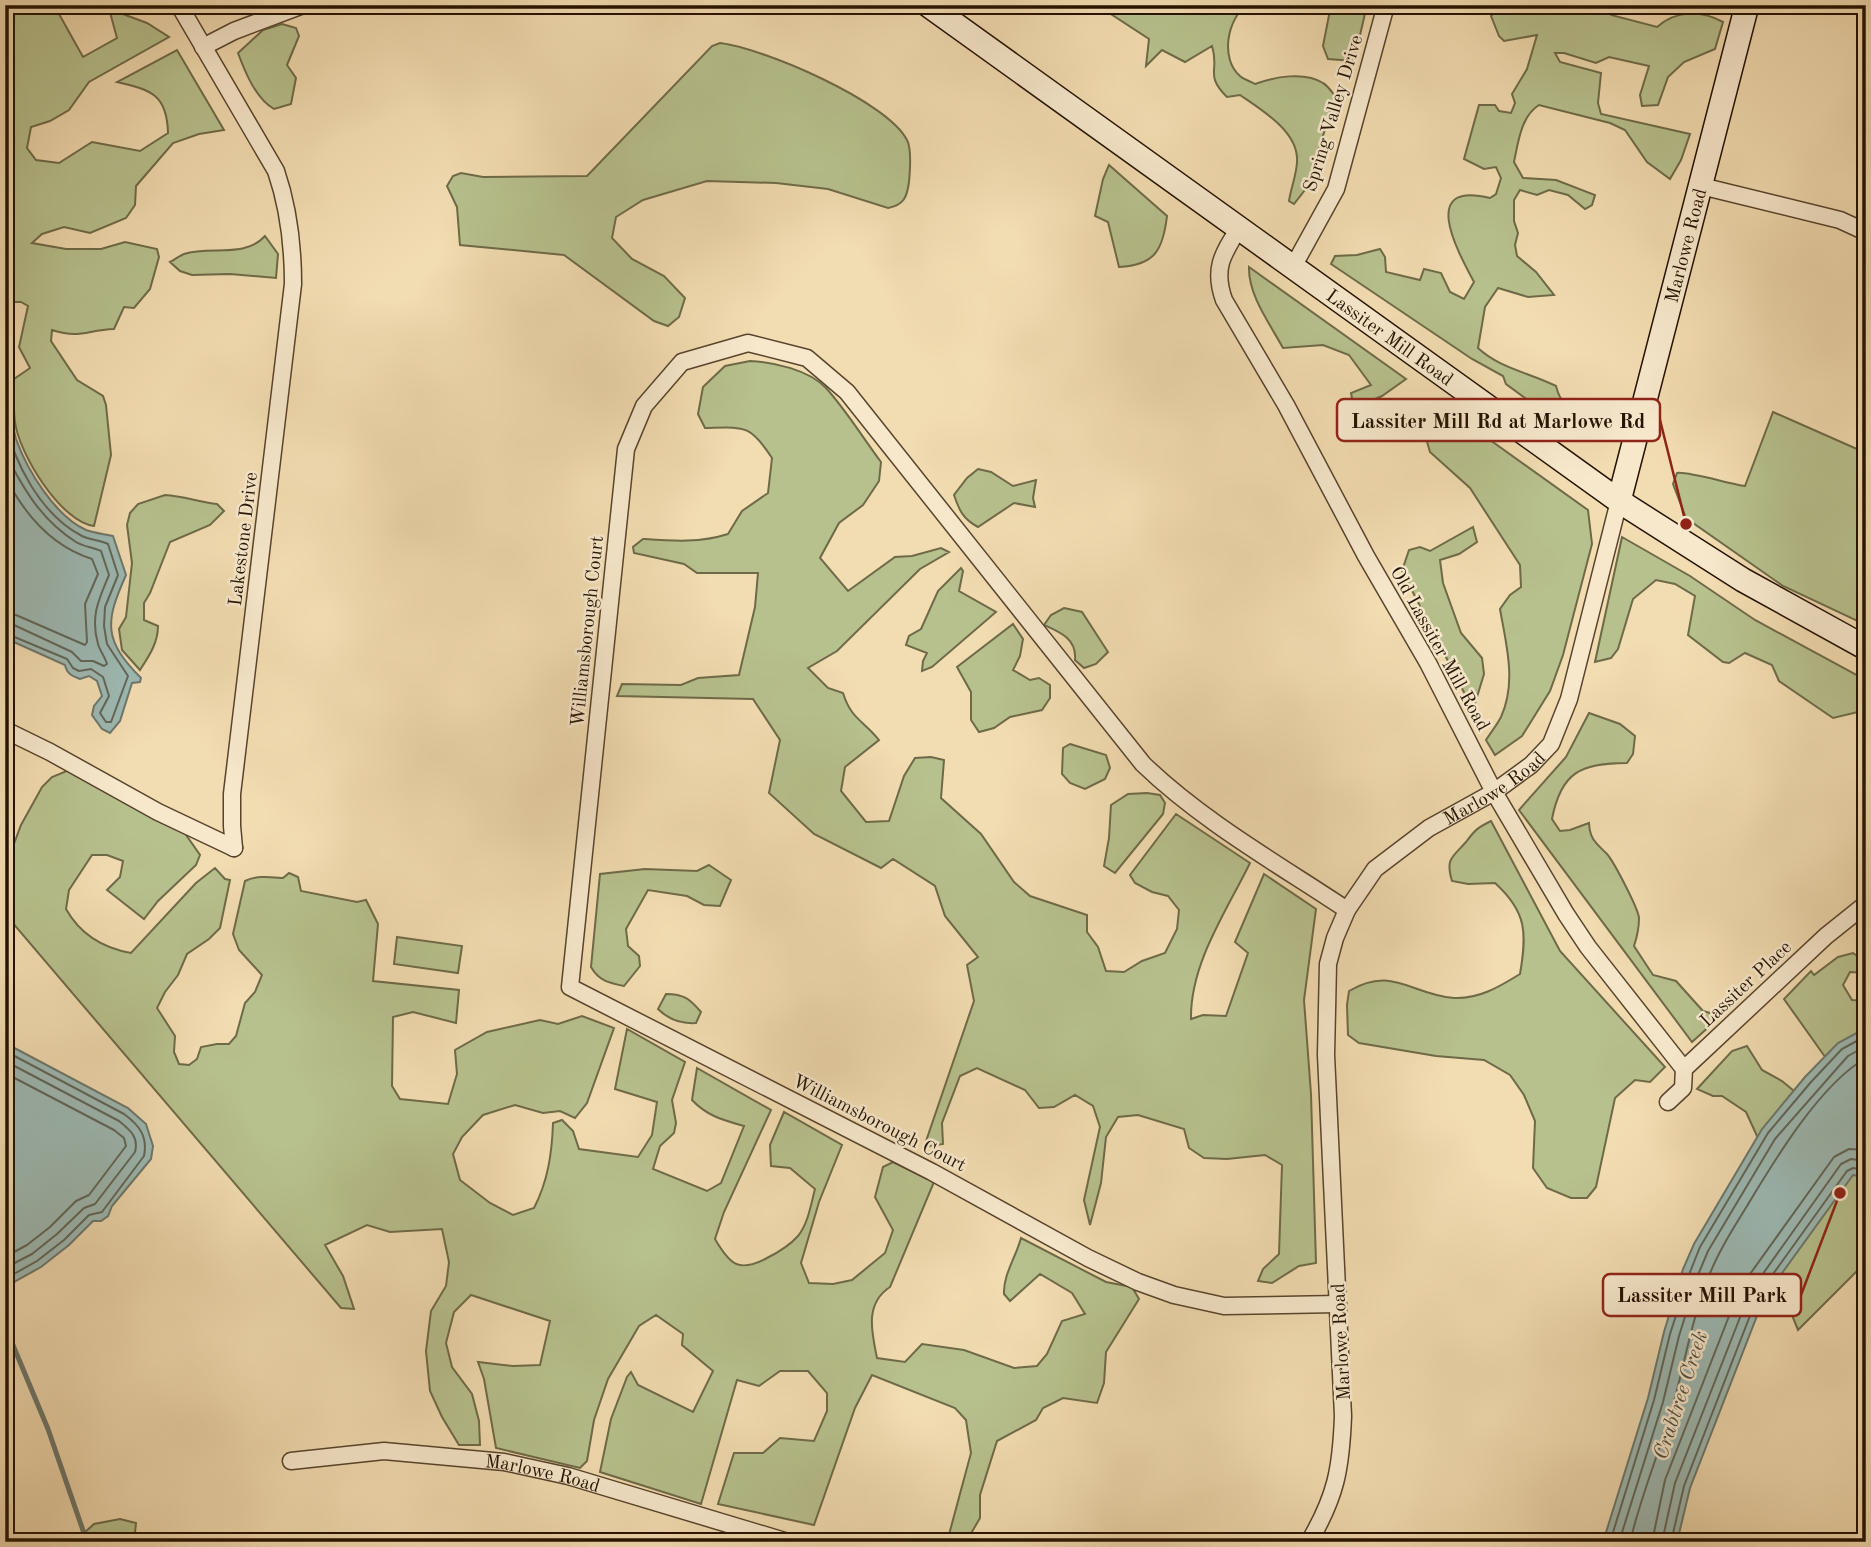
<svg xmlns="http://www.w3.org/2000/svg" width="1871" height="1547" font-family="'Old Standard TT',serif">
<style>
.green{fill:#b7c18e;stroke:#6e6a47;stroke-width:2}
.water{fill:#9dbab4;stroke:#6d776c;stroke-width:2}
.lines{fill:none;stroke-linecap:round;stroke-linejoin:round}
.shore{stroke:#61665a;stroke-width:2}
.stream{stroke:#6d776c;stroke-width:5}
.street-casing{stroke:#58442c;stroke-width:19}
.secondary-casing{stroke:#251200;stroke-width:26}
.street{stroke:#f7e8cc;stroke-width:16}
.secondary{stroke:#f7e8cc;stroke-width:23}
.labels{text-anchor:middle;stroke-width:5;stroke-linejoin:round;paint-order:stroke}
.street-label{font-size:19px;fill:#251200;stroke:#f7e8cc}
.water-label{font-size:21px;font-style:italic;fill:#4f4d3f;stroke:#f7e8cc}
.leader{fill:none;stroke:#8f2418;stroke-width:2.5}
.callout-dot{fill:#8f2418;stroke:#f7e8cc;stroke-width:2.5}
.callout{fill:#f7e8cc;stroke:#8f2418;stroke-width:2.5}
.callout-label{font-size:21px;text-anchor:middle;font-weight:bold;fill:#251200}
</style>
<rect width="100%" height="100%" fill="#f2dcb1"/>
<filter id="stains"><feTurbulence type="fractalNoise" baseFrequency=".00286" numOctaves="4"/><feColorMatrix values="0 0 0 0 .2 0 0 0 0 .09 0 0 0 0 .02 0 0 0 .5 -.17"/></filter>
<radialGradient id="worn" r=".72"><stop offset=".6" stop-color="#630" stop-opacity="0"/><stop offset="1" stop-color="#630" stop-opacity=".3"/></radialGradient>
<path class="green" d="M19,5h35l29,52 34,-19 -9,-33h11l1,8 27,10 22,14 -80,45 -20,28 -19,11 -19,6 -4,21 9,12 23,3 33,-21 48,9 28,-18c-1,-38 -16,-43 -51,-51l60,-32 47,80 -25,4 -26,9 -37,43 -1,19 -9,13 -36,15 -26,-6 -22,7 -10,9 34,6h35l24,-7 32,7 2,8 -9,32 -16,19 -10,-1 -10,22c-28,1 -33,10 -62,1l-1,11 26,39 26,16 3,9 5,50 -17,71c-33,-4 -75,-72 -79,-104 -2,-14 -1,-29 -1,-43l16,-11 -11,-21 9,-41 -7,-4h-16v-279z
M1097,5h150c-20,14 -27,54 -7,71 3,3 10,5 15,8 19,-7 50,-13 68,-1 4,2 9,9 12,13l-27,90 -14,18 -5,-3c2,-14 9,-30 8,-43 -1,-28 -37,-49 -57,-63l-13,2c-23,-23 -7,-26 -15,-51l-27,16 -23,-12 -16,16 3,-27z
M1331,5h36l-13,56 -26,-2 -5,-13z
M1508,5h99l4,10 46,12c19,-17 44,-17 66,-5l-8,27 -31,13 -16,15 -10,28 -16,1 -2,-11 9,-29 -40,-9 -13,6 -32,-10h-9l5,9 41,11 -3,30 3,11 89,20 -9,26 -11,19 -23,-17 -22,-32 -15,-7 -71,-18c-18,11 -21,38 -25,57l9,16 33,2 39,15 -3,10 -7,4 -17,-14 -19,-5 -12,5 -17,-5 -6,10v21l4,12 -3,12 2,11 19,16 18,23 -26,2 -30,-9 -13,19 -7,41c21,20 52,25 78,38 4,15 8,20 23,23l8,-10 22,3 9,8 -3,11 -27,10 -20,-1 -62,-46 -3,-8 -31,-17 -141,-95 4,-8 22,-1 23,-6 5,8 1,15 34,8 4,-11 17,4 9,19 14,7 10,-17c-16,-30 -56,-102 16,-84l6,-4 5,-16 -5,-11 -12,2 -20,-10 15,-54h16l4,6 12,2 4,-10 -3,-9 15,-25 10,-34 -33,6 -5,-5 -8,-20 6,-7 8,1z
M282,24l14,4 3,8 -12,29 9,13 -5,26 -17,5c-18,-10 -29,-37 -36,-56l25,-23z
M720,43c43,5 167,58 187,97 5,9 3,31 2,42 -2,15 -5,23 -21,26l-60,-19 -52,-6 -69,-2 -64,19 -27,17 -4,21 20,21 32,17 21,22 -6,19 -11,9 -14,-5 -90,-66 -104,-10 -3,-38 -10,-21 6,-10 8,-3 22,4 104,-1 125,-130z
M1109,165l58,51c-4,34 -12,49 -48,51l-11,-45 -13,-6 8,-37z
M265,236l13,18 -2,24 -46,-4 -38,1 -12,-4 -10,-9c4,-2 9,-6 14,-8 26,-9 60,5 81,-18z
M1249,267l157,112 -24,17 -28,12 -3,-15 20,-8 -22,-30 -26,-10 -40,3c-13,-24 -35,-53 -34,-81z
M750,361c24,1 59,9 76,27 20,22 37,50 55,74l-2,19 -16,24 -24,18 -19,35 28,33 47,-34 17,-1 29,-8 8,4 -29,17 -83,82 -29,17 20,20 15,5c8,26 20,27 36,47l-34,27 -4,24 25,31 23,-1 15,-45 11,-18 16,-1 13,3 -3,38 40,36 33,48 16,14 57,19v17l11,15 8,24 18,1 18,-11 23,-8 12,-24 2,-19 -11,-14 -16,-4 -17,-9 -5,-8 46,-61 74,49c-24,49 -60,101 -59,156l12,-4 23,1 22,-63 -13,-11 29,-68 52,35 -12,91 7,94 5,169 -17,3 -27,17 -14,-2 5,-12 16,-15 3,-89 -17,-10 -38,4 -23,-1 -15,-10 -5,-19 -46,-14 -20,2 -12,20 -5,46 -11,42 -6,-25 16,-73 -7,-21 -18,-11 -21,12 -15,1 -14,-18 -48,-22 -17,8 -18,47 1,21 -19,3 50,-146 -7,-36 11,-8 -33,-41 -10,-30 -42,-27 -12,9 -67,-34 -45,-41 11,-53 -27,-41 -136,-3 5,-12 59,1 17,-7 41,-3 16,-68 3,-34h-61l-13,-9 -50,-11 -1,-6 10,-8c30,2 57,4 85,-5l14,-23 26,-18 4,-35c-22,-34 -28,-31 -67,-30l-7,-14 5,-27 22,-21z
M1444,407l144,103 4,34 -29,111 -13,36 -28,45 -27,19 -9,-15c5,-8 11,-15 15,-23 16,-35 5,-73 -1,-108l10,-14 11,-8 -1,-22 -50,-77 -40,-36 -4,-14 8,-19z
M1773,412l93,41v172l-83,-39 -97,-68 -13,-34 4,-11c10,-2 53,11 68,13z
M978,469l13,3 22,14 23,-6 -3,18 2,9 -21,-4 -36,24c-15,-8 -19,-17 -24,-32l13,-17z
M165,495c18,1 34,7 52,9l7,7 -14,14 -40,17 -20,51 -6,10v17l14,6c0,17 -9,30 -18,44l-18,-20 -3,-21 7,-12 6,-54 -5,-38 3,-12 8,-9z
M1473,527l4,15 -18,12 -19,6 3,23 18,50 21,25 2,16 -11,36 -71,-139 7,-21 11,-3 10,4z
M1622,537l68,39 65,44 111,60v32l-4,-1 -29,7 -54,-37 -7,-16 -27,-12 -16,10 -6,-1 -35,-27 7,-39 -20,-12 -19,-4 -23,19 -15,50 -7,9 -16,4z
M961,568l2,3 -4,20 37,21 -64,55 -10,4 1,-10 4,-8 -21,-8 3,-9 12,-7 17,-38z
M1064,608l18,4 26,40 -12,12 -12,4 -9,-8c2,-21 -15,-28 -31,-35l7,-10z
M1013,624l10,15 -3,17 -7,14 17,10 9,-2 11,7v13l-8,12 -32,7 -16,11 -15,4 -8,-12v-28l-14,-25z
M1589,713l31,11 15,12 -2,18 -6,9c-46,0 -66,9 -75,56l8,12 10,-1 19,-7c1,17 7,20 18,31 7,8 31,54 32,64 0,10 -2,19 -5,28l19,29 23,6 27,30 18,5 -29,26 -173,-232 47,-53z
M1070,744l36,11 4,13 -5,11 -20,10 -15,-6 -8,-9 1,-26z
M69,770l115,62 16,23 -4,10 -38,36 -14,18 -37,-29 13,-13 3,-16 -16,-6h-15l-23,35 -3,19c14,25 37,39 65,44l65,-70 19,-15 10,11 5,1 -10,48 -11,11 -22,15 -9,21 -13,17 -8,16 18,28 -1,16 5,12 10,1 8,-6 4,-12 16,-3h12l7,-8 9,-33 10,-11 7,-17 -23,-25 -6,-16 12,-53c12,-6 25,-4 38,-3l6,-5 9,4 3,14 56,11 9,-2 12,24 -5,57 86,9 -3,33 -43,-11 -20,5 -1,69 8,13 48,5 9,-30 -2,-24 32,-18 53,-12 18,4 24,-8 32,12 -27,75 -12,15 -15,-7 -17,2 -28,-8 -32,10 -21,22 -9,17 7,26 30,23 23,12 21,-7c14,-27 18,-55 19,-85l9,-3 11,11 6,18 59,8 14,-22 5,-33 -42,-13 12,-60 58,33 -13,38 4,23 -2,10 -14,13 -7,23 54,22 14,-8 23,-57c-21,-6 -37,-10 -52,-26l5,-32 74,42 -47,102 -9,27c15,26 24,34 52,19 10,-5 23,-13 31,-22 10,-12 13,-32 17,-47l-25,-21 -19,-2 -1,-21 14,-33 58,33 -23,57 -18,61 8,20 24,1 19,-4 33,-27 8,-23 -18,-33 8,-30 10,-5 41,20 -44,105c-26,17 -18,46 -13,71l28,4 17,-18 42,6 50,18 23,-2 10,-12 15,-33 23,-7 -13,-21 -32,-19 -30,27 -6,-7c-1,-19 12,-37 17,-56l85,44 26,5 7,12 -33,53 -2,31 -7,20 -34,-5 -20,10 -7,12 -39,21 -17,54v23l-14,24h-19l24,-89 -5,-33 -11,-12 -83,-33 -17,33 -41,117 -96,-21 16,-51h29l17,-15 34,3 13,-30v-18l-19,-22h-28l-21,15 -22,-6 -36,124 -101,-32 11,-53 16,-42 4,-5 7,13 55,27 20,-41 -31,-26 1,-11 -27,-19 -17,11 -31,53 -14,41 -7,41 -7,7 -84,-20 -12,-69 -6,-17 35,4 27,-1 10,-44 -79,-26 -17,17 -8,31 6,24 20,27 7,27 1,24h-21l-17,-28 -12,-26 -4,-40 5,-40 15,-25 3,-24 -7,-33 -52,3 -23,-7 -42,20 18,31 11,33 -13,-1 -336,-394v-46l16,-43 21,-38 10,-10z
M1147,793l13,2 5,8 -2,11 -48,59 -11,-7 5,-28 2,-33 17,-11z
M1491,821l69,130 105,116 -15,15 -15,-2 -20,18 -19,89 -9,11h-16l-24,-10 -14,-20 2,-47 -11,-26 -14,-20 -26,-15 -48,-4 -77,-13 -11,-8 -1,-30 2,-14c44,-26 62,4 105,7 25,1 45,-11 66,-24 7,-41 7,-62 -25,-91l-27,1 -16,-3c-7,-23 1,-24 14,-39 9,-12 11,-14 25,-21z
M709,865l22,15 -11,26 -16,-1 -17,-9 -39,-6 -22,39 2,17 11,10 1,10 -16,20c-15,-3 -25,-5 -33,-19l9,-93 45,-5 52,2z
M397,937l65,9 -4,27 -64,-9z
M1853,953l10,7 3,13 -16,-1 -7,13 9,15 14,1v107l-43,-54 -39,-55 27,-28 3,4 24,-18z
M666,994c18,0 24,5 35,18l-5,11c-15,1 -27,-3 -38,-14z
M1747,1046l15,24 20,11 23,19 -42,49 -17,-37 -24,-16h-9l-16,-7 35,-38z
M1866,1140v122l-68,68 -34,-84z
M120,1519l16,4 -2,19h-60l20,-18z"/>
<path class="water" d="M5,380l8,10c0,16 -2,33 3,49 11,31 39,77 70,91 8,3 18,4 27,6l13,39c-21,47 -23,65 15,103l-1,4 -8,1 -12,38 -10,12 -8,-4 -10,-14 2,-9 8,-10 -5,-15 -8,-5 -9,3c-8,-3 -13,-5 -15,-14l-60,-27z
M1866,1028v149l-13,-2 -89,123 -74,190 -13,54h-74l45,-144 16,-66 19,-63 11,-25 68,-115 43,-52 33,-34z
M5,1043l123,65 18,16 7,22 -2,13 -39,47 -4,10 -7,5h-8l-24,24 -28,22 -36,20z"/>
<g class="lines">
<path class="shore" d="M5,419c8,43 36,96 77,117 8,4 18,4 26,8l10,31 -13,32 -1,19 3,18 21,32 -17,46h-5l-6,-9 9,-17 -6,-19 -12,-8 -12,2 -6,-3 -6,-9 -62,-26
M5,453c18,35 36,67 71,89 8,5 17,5 25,9l8,24c-10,24 -19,41 -11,69 2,7 7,13 9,20l-3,2 -11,-5h-12l-9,-9 -58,-27 -9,-1
M5,476c19,38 46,70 87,83l6,15 -13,30 2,38 -2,3 -69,-30 -11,-2
M5,1051l119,63c15,11 24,22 20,42l-42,56 -13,3 -25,25 -27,21 -32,18
M5,1061l114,60c11,9 20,16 16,31l-40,52 -11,4 -27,26 -25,20 -27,14
M5,1073l109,57 10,8 2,8 -37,49 -13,6 -26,26 -23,18 -22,12
M1610,1542l44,-142 16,-66 20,-62 10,-25 68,-114 43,-51 31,-33 24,-13
M1619,1542l44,-140 16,-66 19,-61 10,-24 67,-112 65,-74 8,-9 18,-10
M1630,1542c11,-47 30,-91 43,-137 12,-43 19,-87 36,-129 9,-24 24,-47 38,-70 27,-45 73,-122 119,-148
M1652,1542l13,-62 75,-192 94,-131 15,-8 17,1
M1662,1542l13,-59 75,-191 91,-128 10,-5 15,2
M1671,1542l13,-56 74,-191 89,-124 6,-3 13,2"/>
<path class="stream" d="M5,1326l43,103 39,113"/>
<defs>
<g id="street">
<path d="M179,5l97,166c13,38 17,73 17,113l-61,510v32l2,22"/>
<path d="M203,47l31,-16 69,-26"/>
<path d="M1701,186l139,34 26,12"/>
<path d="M1239,228c-17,27 -26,41 -15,72l62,105 80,151 62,107 66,129 72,122 22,33 96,122"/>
<path d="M1293,267l43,-78 50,-184"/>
<path d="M5,730l45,22 108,60 76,36"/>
<path d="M1668,1102l15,-14 1,-19 142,-133 40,-32"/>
<path d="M1338,1304l-114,2 -50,-11 -36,-13 -50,-24 -156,-86 -362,-185 56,-538 18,-43 38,-44 66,-19 59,15 40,34 296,372c59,57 135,100 204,146"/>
<path id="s1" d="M291,1461l93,-10 120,11 64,14 220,66"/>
<path id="s2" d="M1309,1542c27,-46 32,-73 34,-126l-17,-361 2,-91 7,-26 12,-28 28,-41 54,-41 65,-36 37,-27 20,-21 18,-45 50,-198"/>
</g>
<g id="secondary">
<path id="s3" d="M928,5l691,496 124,79 123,68"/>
<path id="s4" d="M1619,501l128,-496"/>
</g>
</defs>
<use href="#street" class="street-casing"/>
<use href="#secondary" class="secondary-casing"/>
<use href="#street" class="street"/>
<use href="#secondary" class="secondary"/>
</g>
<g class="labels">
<g class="street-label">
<text transform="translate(1332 113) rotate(-73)" y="7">Spring Valley Drive</text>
<text dy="7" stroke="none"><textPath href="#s4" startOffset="264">Marlowe Road</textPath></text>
<text dy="7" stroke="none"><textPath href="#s3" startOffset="569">Lassiter Mill Road</textPath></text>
<text transform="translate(242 539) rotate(-83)" y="7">Lakestone Drive</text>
<text transform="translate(586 631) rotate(-84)" y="7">Williamsborough Court</text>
<text transform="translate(1441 648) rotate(61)" y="7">Old Lassiter Mill Road</text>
<text dy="7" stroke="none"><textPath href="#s2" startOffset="836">Marlowe Road</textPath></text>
<text transform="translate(1745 983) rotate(-43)" y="7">Lassiter Place</text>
<text transform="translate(880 1122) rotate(27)" y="7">Williamsborough Court</text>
<text transform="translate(1340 1342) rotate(-93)" y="7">Marlowe Road</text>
<text dy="7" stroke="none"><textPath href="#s1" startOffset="254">Marlowe Road</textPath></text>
</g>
<g class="water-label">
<text transform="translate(1680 1395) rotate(-72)" y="7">Crabtree Creek</text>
</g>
</g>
<path class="leader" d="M1686 524L1660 420M1840 1193L1801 1295"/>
<g class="callout-dot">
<circle cx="1686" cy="524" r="7"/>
<circle cx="1840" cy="1193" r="7"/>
</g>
<g class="callout">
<rect x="1337" y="399" width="323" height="42" rx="7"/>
<rect x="1603" y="1274" width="198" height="42" rx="7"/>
</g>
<g class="callout-label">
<text x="1498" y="428">Lassiter Mill Rd at Marlowe Rd</text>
<text x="1702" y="1302">Lassiter Mill Park</text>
</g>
<rect width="1871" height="1547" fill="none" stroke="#f2dcb1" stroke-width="28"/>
<rect x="7" y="7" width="1857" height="1533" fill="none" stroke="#251200" stroke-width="3.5"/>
<rect x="14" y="14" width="1843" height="1519" fill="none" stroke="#251200" stroke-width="2"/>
<rect width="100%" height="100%" filter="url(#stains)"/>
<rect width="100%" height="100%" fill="url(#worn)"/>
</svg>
